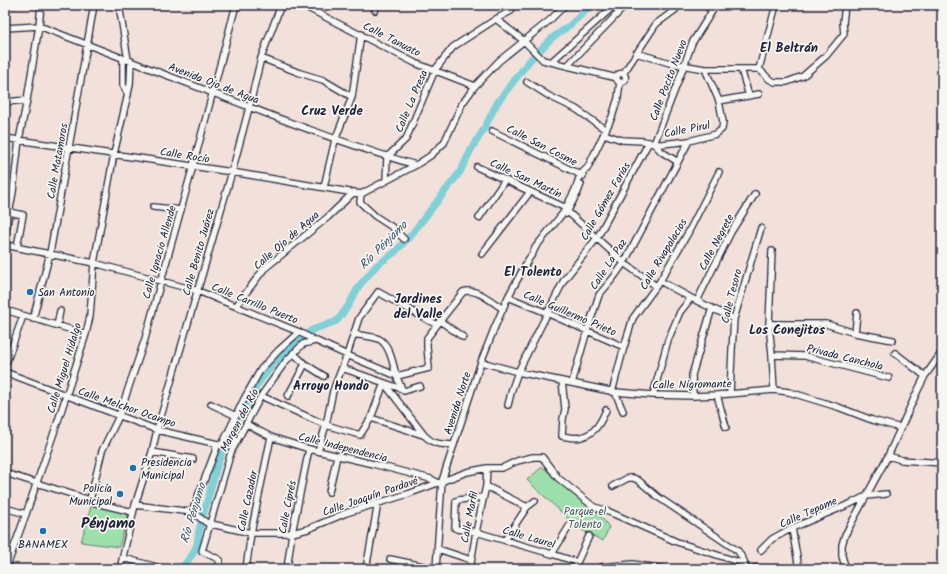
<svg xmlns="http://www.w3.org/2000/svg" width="947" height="574" font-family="Kalam,sans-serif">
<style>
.green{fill:#9ee0ab;stroke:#608173}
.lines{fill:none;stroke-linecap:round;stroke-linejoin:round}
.river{stroke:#7fd0d7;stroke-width:7}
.minor-casing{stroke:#22223b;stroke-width:8}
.minor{stroke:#f6f6f2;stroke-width:5.5}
.poi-dot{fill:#1f6fb2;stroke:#f6f6f2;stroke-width:1.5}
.labels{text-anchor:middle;stroke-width:3.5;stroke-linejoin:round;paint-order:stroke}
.street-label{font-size:11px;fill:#22223b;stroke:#f6f6f2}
.poi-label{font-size:11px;fill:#22223b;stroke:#f6f6f2;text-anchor:start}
.park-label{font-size:11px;fill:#475b5d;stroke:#f6f6f2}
.water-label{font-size:12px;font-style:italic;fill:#3e566a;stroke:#f6f6f2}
.quarter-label{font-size:13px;font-weight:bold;fill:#22223b;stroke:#f6f6f2}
.district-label{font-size:15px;font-weight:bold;fill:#22223b;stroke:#f6f6f2}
</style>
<rect width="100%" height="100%" fill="#f2e0da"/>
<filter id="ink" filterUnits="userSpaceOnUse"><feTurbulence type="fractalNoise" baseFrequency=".025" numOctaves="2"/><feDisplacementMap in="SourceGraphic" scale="8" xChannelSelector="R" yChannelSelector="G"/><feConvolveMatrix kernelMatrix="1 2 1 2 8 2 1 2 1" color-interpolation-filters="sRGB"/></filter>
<g filter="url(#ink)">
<path class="green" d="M542,467l52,41 15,19 -6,14 -25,-13 -51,-48z
M92,503l37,9 -10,35 -38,-5z"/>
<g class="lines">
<path class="river" d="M236,420l23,-38 15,-19 17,-16 21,-17 25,-9 11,-15 11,-20 18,-21 17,-12 17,-18 49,-63 11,-22 14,-23 12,-24 33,-43 22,-22 18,-13 22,-20
M181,569l11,-14 5,-10 2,-15 18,-64 9,-26"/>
<defs>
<path id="minor" d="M119,5l9,55
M302,5l113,58 60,23
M705,5l7,6
M375,10l2,-5
M496,19l28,22 19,19 74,18
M5,28l34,-2c80,30 159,62 239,92 46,17 91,34 138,47
M636,53l34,10 35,6h54
M261,58l39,15 23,7 29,17
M123,59v26l5,10
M551,62l64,-57
M567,66l59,-61
M741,69l8,27
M759,69l10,10 6,3h12l16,-6 23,-20 18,-22 -1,-11 2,-18
M759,69l17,-64
M616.5 78a4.5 4.5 0 1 1 9 0a4.5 4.5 0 1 1-9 0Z
M623,74l33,-50 19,-14 4,-5
M527,82l22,14 27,13 30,21
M719,101l40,-7
M5,102l22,-2
M492,131l91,45
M604,134l18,6 22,1 10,3h8l27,-3 27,-7 6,-5 1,-7 -4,-21 -14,-32
M5,138l227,34 129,22
M654,144l30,-78 8,-23 24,-38
M654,144l8,8 16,10
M477,167l89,41 2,4 56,51 32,23
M587,169l25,-52 6,-19 2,-16
M386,181l1,-24 19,-18 29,-69 18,-23 43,-28 15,-8
M324,187l11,-47 17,-43 9,-63
M361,194l55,-29 14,-9 14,-13 18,-39 13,-18 24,-25 51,-41 15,-15
M361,194l-1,8 15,14 17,11 12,12
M153,207l28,3
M9,212l14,3 -6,32
M566,214l12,-22 3,-8
M479,218l26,-38
M5,235l8,-43 6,-52 8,-40 12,-74 2,-21
M5,245l89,18 104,28 101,41 13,7 35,16 50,21 32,-8 -2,-21v-9l13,-17 23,-29c13,-5 29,10 40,17
M772,251l-3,73 3,31 2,35
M482,254l48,-62
M660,281l31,17 43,21
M508,297l39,16 77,34
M697,301l34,-69 24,-38
M236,306l28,-37 64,-52 26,-25
M5,310l81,24
M33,319l17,-66 19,-106 25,-142
M440,321l23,16
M769,324h57l29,9 38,7
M57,326l3,-15
M855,333l2,-20
M354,334c8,2 18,2 25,5 11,6 14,25 17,36 2,5 4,10 6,14l2,2 16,-5
M293,353l12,11 19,12
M895,353l30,23
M772,355l33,1 84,22
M481,362l37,10 97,20 38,3 40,1 24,-1 57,-5 15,2 49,15 34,13 29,8
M5,366l18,-50
M342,368l60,21
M5,372l152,58 65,15 22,-46 17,-30 18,-19 20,-18
M562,381l3,28 -2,10 -1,17c6,1 14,3 19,1 14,-3 20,-15 25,-27
M384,383l40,52c10,10 16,9 30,10
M572,383l15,-52 12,-36 15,-18 10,-14 65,-122
M612,392l12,-45 9,-29 27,-37 28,-48 31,-61
M615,392l8,19
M730,394l2,-44 2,-31 27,-91
M653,395l15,-55 12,-28 11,-14
M717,395l9,32
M261,396l65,29 34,10 11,-17 13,-35
M288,396l17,-32
M693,396l-1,-21 20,-67
M211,404l25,12
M508,405l4,-16 6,-17 46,-92 33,-42 52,-96
M371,418l52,17
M246,424l25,13 38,12 64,15 58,15 7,4
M318,451l8,-26 7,-34 14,-36 12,-37 19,-26 59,33
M152,452l41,7
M888,456l14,4 40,3
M5,473l85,27 2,2 41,10
M486,486l41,21
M613,486l15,-8h5l5,2 20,17 80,54 6,10v8
M329,492l8,-36
M483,497l-25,3 -2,1 -1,27 2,1 19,3 76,22 25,8
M90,500l12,-49 17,-35 26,-77 48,-173 43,-161
M135,505l57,7 15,11 44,10h41l16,-4 38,-16 62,-19 59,-22 20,-4h15l15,-7 16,-4h9l16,21 36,29 11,3 72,32 68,22
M5,508l21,6
M192,512l26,-68
M792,528l7,41
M505,540l22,-33 8,-6
M438,549l33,11
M761,550l11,-11 20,-11 60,-25 14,-7 20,-2
M552,554l18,-29
M123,558l34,9 4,2
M390,559l47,10
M219,566l1,-6 -18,-9 29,-99 30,-56 25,-35 17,-17 12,-3
M6,569l20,-55 32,-93 28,-87 4,-18 4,-53 20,-109 16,-69 1,-24
M120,569l15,-64 17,-53 5,-22 75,-258 17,-64 12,-50 20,-53
M246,569l5,-36 20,-96
M287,569l5,-36 17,-84
M366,569l12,-66
M436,569l6,-88 39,-119 13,-33 14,-32 20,-37 5,-7 2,-5 28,-35 12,-23 5,-15 8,-8
M470,569l6,-37 10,-46 1,-18
M574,569l15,-33
M600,569l1,-2 32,-3 31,5
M751,569l4,-1 5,1
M846,569l-4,-13v-11l3,-10 43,-79 29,-64 8,-16 17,-24"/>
</defs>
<use href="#minor" class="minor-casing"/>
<use href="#minor" class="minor"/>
</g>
</g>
<g class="poi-dot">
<circle cx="30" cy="292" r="4"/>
<circle cx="133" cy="468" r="4"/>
<circle cx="120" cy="494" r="4"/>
<circle cx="43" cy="531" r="4"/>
</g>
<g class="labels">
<g class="street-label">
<text transform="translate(392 39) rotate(27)" y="4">Calle Tanuato</text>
<text transform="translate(668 80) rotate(-69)" y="4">Calle Pocito Nuevo</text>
<text transform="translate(214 83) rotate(21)" y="4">Avenida Ojo de Agua</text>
<text transform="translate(411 101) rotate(-67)" y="4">Calle La Presa</text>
<text transform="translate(687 129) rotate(-11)" y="4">Calle Pirul</text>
<text transform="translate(542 145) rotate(27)" y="4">Calle San Cosme</text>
<text transform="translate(185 155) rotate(9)" y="4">Calle Rocío</text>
<text transform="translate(57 161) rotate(-80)" y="4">Calle Matamoros</text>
<text transform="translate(526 178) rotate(25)" y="4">Calle San Martín</text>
<text transform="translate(605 201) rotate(-60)" y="4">Calle Gómez Farías</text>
<text transform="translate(286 240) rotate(-41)" y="4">Calle Ojo de Agua</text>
<text transform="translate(716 242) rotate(-62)" y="4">Calle Negrete</text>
<text transform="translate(159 252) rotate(-74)" y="4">Calle Ignacio Allende</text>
<text transform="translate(198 252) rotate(-74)" y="4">Calle Benito Juárez</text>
<text transform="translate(663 254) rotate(-59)" y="4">Calle Rivapalacios</text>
<text transform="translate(608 264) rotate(-57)" y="4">Calle La Paz</text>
<text transform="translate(731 296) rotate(-76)" y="4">Calle Tesoro</text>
<text transform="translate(255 303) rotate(22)" y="4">Calle Carrillo Puerto</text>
<text transform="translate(570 313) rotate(23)" y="4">Calle Guillermo Prieto</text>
<text transform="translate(845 357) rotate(14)" y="4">Privada Canchola</text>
<text transform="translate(64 368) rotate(-73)" y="4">Calle Miguel Hidalgo</text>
<text transform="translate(692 384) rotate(-1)" y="4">Calle Nigromante</text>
<text transform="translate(457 403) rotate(-72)" y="4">Avenida Norte</text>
<text transform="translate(127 407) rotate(19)" y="4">Calle Melchor Ocampo</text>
<text transform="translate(239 420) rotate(-62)" y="4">Margen del Río</text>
<text transform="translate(343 447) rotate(14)" y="4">Calle Independencia</text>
<text transform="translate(370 496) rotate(-19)" y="4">Calle Joaquín Pardavé</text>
<text transform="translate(247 501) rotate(-78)" y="4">Calle Cazador</text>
<text transform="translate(287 507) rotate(-79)" y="4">Calle Ciprés</text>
<text transform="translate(808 512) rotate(-24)" y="4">Calle Tepame</text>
<text transform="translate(469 517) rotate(-79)" y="4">Calle Marfil</text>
<text transform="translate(529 537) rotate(16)" y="4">Calle Laurel</text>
</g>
<g class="poi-label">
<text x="38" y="296">San Antonio</text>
<text x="141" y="466">Presidencia<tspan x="141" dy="13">Municipal</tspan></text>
<text x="112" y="492" text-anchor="end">Policía<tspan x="112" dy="13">Municipal</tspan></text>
<text x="43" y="548" text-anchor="middle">BANAMEX</text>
</g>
<g class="park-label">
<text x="585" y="515">Parque el<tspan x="585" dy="13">Tolento</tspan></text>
</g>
<g class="water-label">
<text transform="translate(383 245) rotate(-45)" y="4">Río Pénjamo</text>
<text transform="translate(193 513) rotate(-73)" y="4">Río Pénjamo</text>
</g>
<g class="quarter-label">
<text x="789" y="52">El Beltrán</text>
<text x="332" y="115">Cruz Verde</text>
<text x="533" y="276">El Tolento</text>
<text x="418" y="303">Jardines<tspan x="418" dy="15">del Valle</tspan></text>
<text x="787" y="334">Los Conejitos</text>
<text x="331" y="390">Arroyo Hondo</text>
</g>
<g class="district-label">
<text x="108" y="528">Pénjamo</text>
</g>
</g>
<rect width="947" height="574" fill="none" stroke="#f6f6f2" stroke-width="20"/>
<rect x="10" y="10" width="927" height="554" fill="none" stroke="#22223b" stroke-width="1.5" filter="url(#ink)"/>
</svg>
